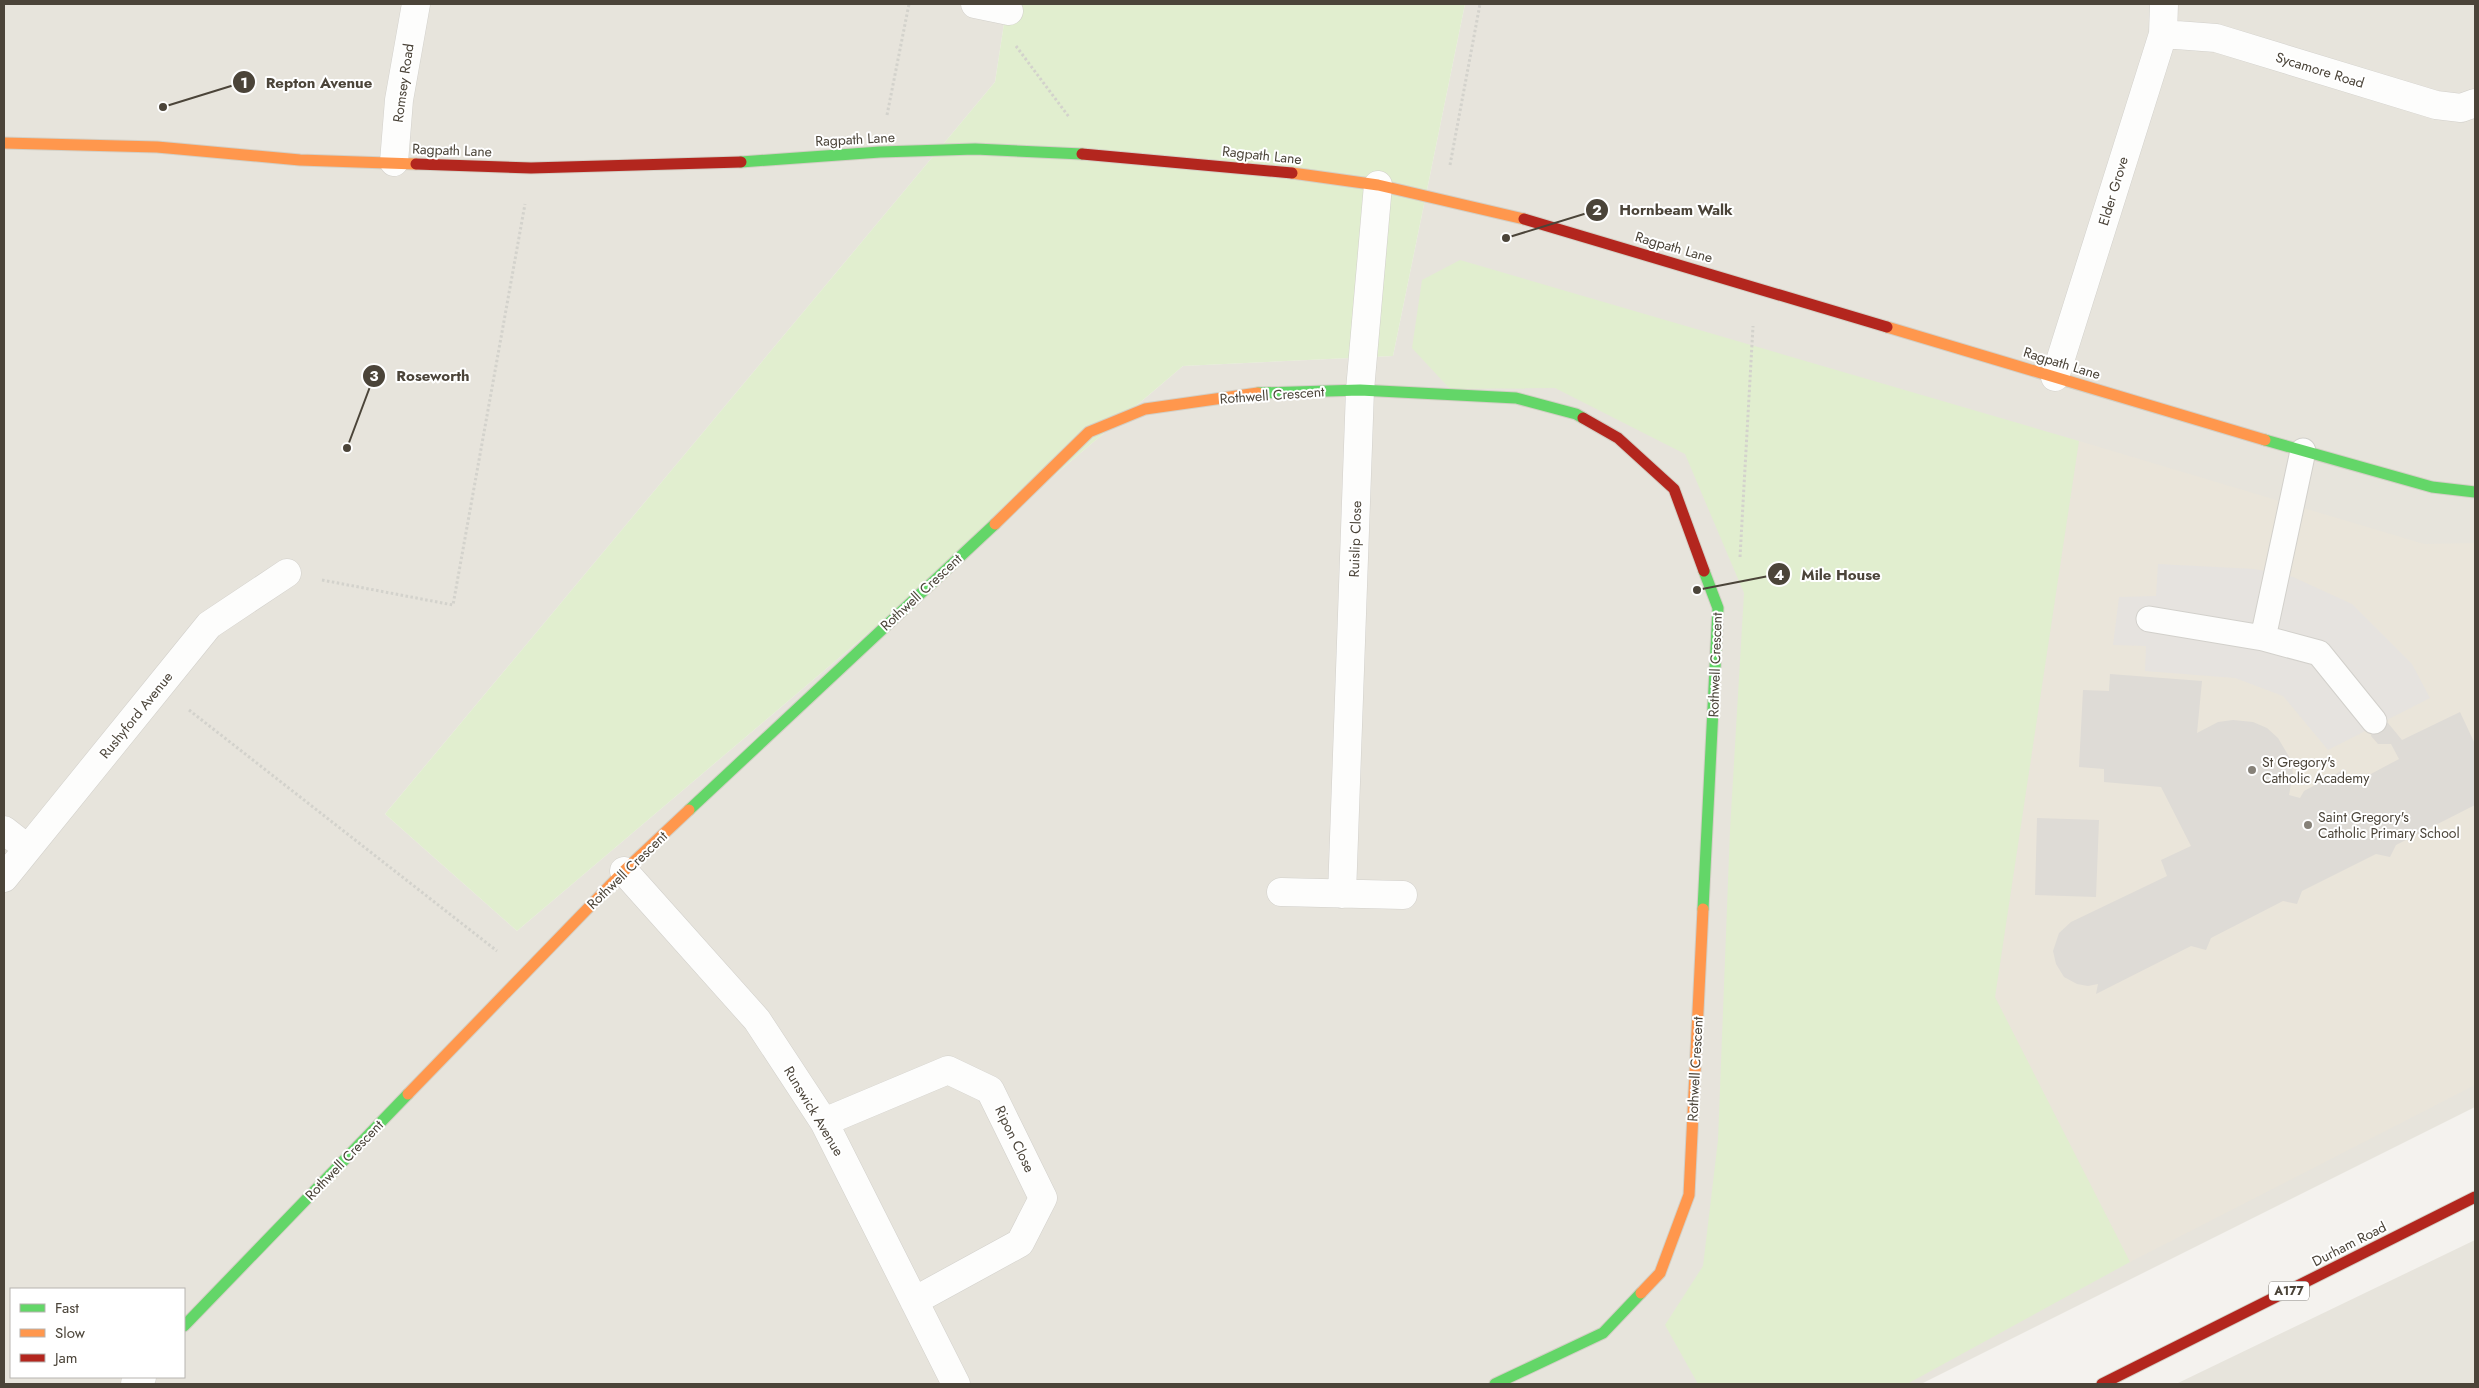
<svg xmlns="http://www.w3.org/2000/svg" width="2479" height="1388" font-family="Jost,sans-serif">
<style>
.residential{fill:#e7e4dc;fill-rule:evenodd}
.education{fill:#eae5da}
.green{fill:#e1eecf}
.parking{fill:#e6e3df}
.building{fill:#dedbd6}
.lines{fill:none;stroke-linecap:round;stroke-linejoin:round}
.lane-casing{stroke:#d2d0cb;stroke-width:27}
.street-casing{stroke:#d2d0cb;stroke-width:29}
.fast-casing{stroke:#d3cfc5;stroke-width:13}
.slow-casing{stroke:#d3cfc5;stroke-width:13}
.jam-casing{stroke:#d3cfc5;stroke-width:13}
.path{stroke:#d3d2cc;stroke-width:3;stroke-dasharray:2.5 2.5;stroke-linecap:butt}
.lane{stroke:#fdfdfc;stroke-width:25}
.street{stroke:#fdfdfc;stroke-width:28}
.fast{stroke:#63d668;stroke-width:11}
.slow{stroke:#ff974d;stroke-width:11}
.jam{stroke:#b3261e;stroke-width:11}
.poi-dot{fill:#868178;stroke:#fff;stroke-width:2}
.labels{text-anchor:middle;stroke-width:4;stroke-linejoin:round;paint-order:stroke}
.shield{fill:#fff;stroke:#817c74;stroke-width:1}
.shield-label{font-size:12px;font-weight:bold;fill:#4b4439}
.street-label{font-size:14px;fill:#4b4439;stroke:#fff}
.poi-label{font-size:14px;fill:#4b4439;stroke:#fff;text-anchor:start}
.leader{fill:none;stroke:#4b4439;stroke-width:2}
.callout-dot{fill:#4b4439;stroke:#fff;stroke-width:2}
.mark-label{font-size:15px;text-anchor:middle;font-weight:bold;fill:#fff}
.callout-label{font-size:15px;text-anchor:middle;font-weight:bold;fill:#4b4439;stroke:#fff;stroke-width:4;stroke-linejoin:round;paint-order:stroke}
</style>
<rect width="100%" height="100%" fill="#f4f2ee"/>
<path class="residential" d="M4,4h1003l-12,78 -610,732 132,117 666,-565 210,-10 72,-352h1010v1103l-554,277h-1917zM11,1289h173v88h-173z
M2475,1240v144h-300l3,-1z"/>
<path class="education" d="M2079,441l345,103 51,-1v542l-345,177 -135,-265z"/>
<path class="green" d="M1007,4h458l-72,352 -210,10 -666,565 -132,-117 610,-732z
M1460,260l619,181 -84,556 135,265 -223,122h-209l-33,-59 38,-59 15,-126 12,-310 14,-237 -59,-139 -130,-66 -105,1 -38,-41 10,-68z"/>
<path class="parking" d="M2158,564l97,5 38,8 59,27 60,60 18,34 -102,52 -45,-54 -48,-18 -90,-7 1,-25 -33,-1 6,-48 37,-1z"/>
<path class="building" d="M2110,674l92,7 -5,52 21,-11 15,-2 20,2 14,6 11,10 13,22 2,14 -4,21 11,3 4,-7 41,-22 7,15 47,-25 -8,-15h-13l-7,-8 1,-6 10,-8 6,1 14,17 58,-28 15,32v61l-79,40 -6,12 -14,-3 -74,37 -5,13 -14,-3 -72,37 -5,12 -15,-4 -95,48 2,-10 -10,2 -11,-2 -13,-7 -8,-13 -3,-13 6,-18 12,-11 96,-46 -6,-16 30,-14 -30,-59 -57,-5v-13l-25,-2 4,-77 26,1z
M2037,818l62,2 -3,77 -61,-2z"/>
<g class="lines">
<defs>
<path id="lane" d="M2149,619l114,19 56,15 55,68
M2263,638l40,-187"/>
<path id="street" d="M975,4l34,7
M2163,34l53,4 220,67 25,3 14,-5
M394,162l5,-62 17,-96
M2055,377l108,-343 1,-30
M4,830l23,18
M624,871l133,149 67,102 132,262
M4,878l205,-253 78,-52
M1281,892l122,3
M1342,894l18,-504 18,-205
M824,1122l124,-52 42,20 53,108 -23,45 -106,58
M135,1384l7,-7"/>
<path id="fast" d="M741,162l139,-10 95,-3 107,5
M1258,393l102,-3 156,8 60,16 7,4
M2265,440l167,47 43,5
M689,810l306,-286
M1703,909l15,-301 -14,-37
M184,1326l224,-232
M1495,1384l108,-51 38,-40"/>
<path id="slow" d="M4,143l153,4 143,13 116,4
M1292,173l86,12 146,34
M1887,327l378,113
M995,524l94,-92 56,-23 113,-16
M408,1094l216,-223 65,-61
M1641,1293l19,-20 29,-78 14,-286"/>
<path id="jam" d="M1082,154l210,19
M416,164l115,4 210,-6
M1524,219l363,108
M1583,418l35,20 56,51 30,82
M2102,1384l373,-187"/>
</defs>
<use href="#lane" class="lane-casing"/>
<use href="#street" class="street-casing"/>
<use href="#fast" class="fast-casing"/>
<use href="#slow" class="slow-casing"/>
<use href="#jam" class="jam-casing"/>
<path class="path" d="M1016,46l53,71
M887,115l22,-111
M1450,165l30,-161
M1740,557l13,-231
M322,580l131,25 72,-401
M189,710l308,241"/>
<use href="#lane" class="lane"/>
<use href="#street" class="street"/>
<use href="#fast" class="fast"/>
<use href="#slow" class="slow"/>
<use href="#jam" class="jam"/>
</g>
<g class="poi-dot">
<circle cx="2252" cy="770" r="5"/>
<circle cx="2308" cy="825" r="5"/>
</g>
<g class="labels">
<rect class="shield" x="2269" y="1281.5" width="40" height="19" rx="4"/>
<g class="shield-label">
<text x="2289" y="1295">A177</text>
</g>
<g class="street-label">
<text transform="translate(2320 70) rotate(17)" y="5">Sycamore Road</text>
<text transform="translate(403 83) rotate(-82)" y="5">Romsey Road</text>
<text transform="translate(855 139) rotate(-3)" y="5">Ragpath Lane</text>
<text transform="translate(452 150) rotate(2)" y="5">Ragpath Lane</text>
<text transform="translate(1262 155) rotate(6)" y="5">Ragpath Lane</text>
<text transform="translate(2113 191) rotate(-73)" y="5">Elder Grove</text>
<text transform="translate(1674 247) rotate(16)" y="5">Ragpath Lane</text>
<text transform="translate(2062 363) rotate(17)" y="5">Ragpath Lane</text>
<text transform="translate(1272 395) rotate(-4)" y="5">Rothwell Crescent</text>
<text transform="translate(1355 539) rotate(-88)" y="5">Ruislip Close</text>
<text transform="translate(921 592) rotate(-43)" y="5">Rothwell Crescent</text>
<text transform="translate(1715 665) rotate(-88)" y="5">Rothwell Crescent</text>
<text transform="translate(136 715) rotate(-51)" y="5">Rushyford Avenue</text>
<text transform="translate(627 870) rotate(-44)" y="5">Rothwell Crescent</text>
<text transform="translate(1695 1069) rotate(-87)" y="5">Rothwell Crescent</text>
<text transform="translate(814 1111) rotate(59)" y="5">Runswick Avenue</text>
<text transform="translate(1015 1139) rotate(64)" y="5">Ripon Close</text>
<text transform="translate(344 1160) rotate(-46)" y="5">Rothwell Crescent</text>
<text transform="translate(2349 1244) rotate(-27)" y="5">Durham Road</text>
</g>
<g class="poi-label">
<text x="2262" y="767">St Gregory's<tspan x="2262" dy="16">Catholic Academy</tspan></text>
<text x="2318" y="822">Saint Gregory's<tspan x="2318" dy="16">Catholic Primary School</tspan></text>
</g>
</g>
<path class="leader" d="M163 107L244 82M1506 238L1597 210M347 448L374 376M1697 590L1779 574"/>
<g class="callout-dot">
<circle cx="163" cy="107" r="5"/>
<circle cx="1506" cy="238" r="5"/>
<circle cx="347" cy="448" r="5"/>
<circle cx="1697" cy="590" r="5"/>
<circle cx="244" cy="82" r="12"/>
<circle cx="1597" cy="210" r="12"/>
<circle cx="374" cy="376" r="12"/>
<circle cx="1779" cy="574" r="12"/>
</g>
<g class="mark-label">
<text x="244" y="88">1</text>
<text x="1597" y="215">2</text>
<text x="374" y="381">3</text>
<text x="1779" y="580">4</text>
</g>
<g class="callout-label">
<text x="319" y="88">Repton Avenue</text>
<text x="1676" y="215">Hornbeam Walk</text>
<text x="433" y="381">Roseworth</text>
<text x="1841" y="580">Mile House</text>
</g>
<rect width="2479" height="1388" fill="none" stroke="#4b4439" stroke-width="10"/>
<rect x="10" y="1288" width="175" height="90" fill="#ffffff" stroke="#b7b4b0"/>
<rect x="20" y="1304" width="25" height="8" fill="#63d668" stroke="#b7b4b0"/>
<text x="55" y="1313" font-size="15" fill="#4b4439">Fast</text>
<rect x="20" y="1329" width="25" height="8" fill="#ff974d" stroke="#b7b4b0"/>
<text x="55" y="1338" font-size="15" fill="#4b4439">Slow</text>
<rect x="20" y="1354" width="25" height="8" fill="#b3261e" stroke="#b7b4b0"/>
<text x="55" y="1363" font-size="15" fill="#4b4439">Jam</text>
</svg>
